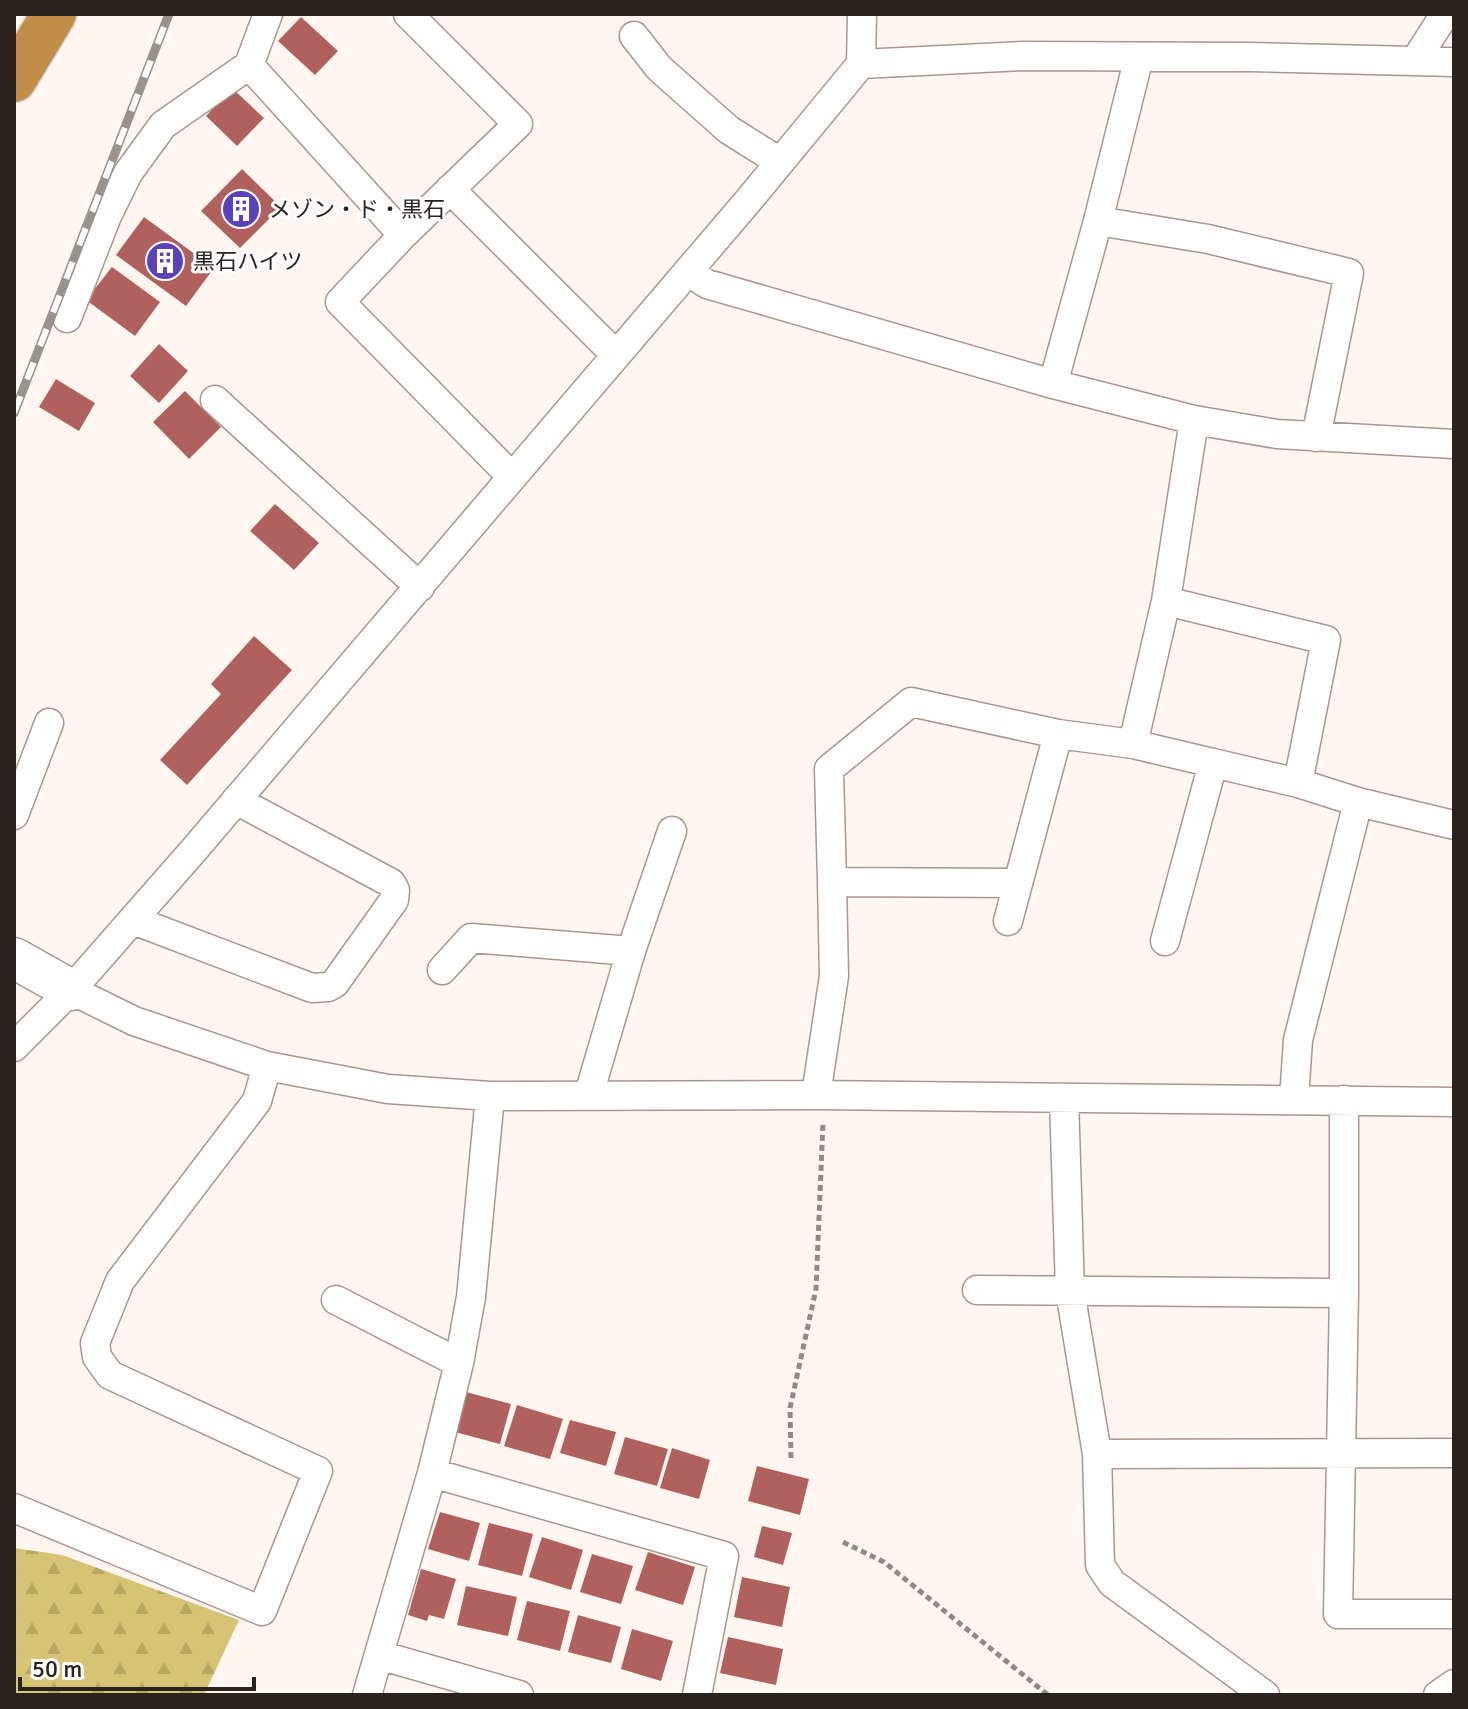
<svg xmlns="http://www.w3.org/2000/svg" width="1468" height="1709" font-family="Signika,'Noto Sans JP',sans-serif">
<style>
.forest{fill:url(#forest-firs)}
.building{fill:#b0615d}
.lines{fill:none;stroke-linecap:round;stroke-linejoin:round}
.street-casing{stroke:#aa968c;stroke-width:31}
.secondary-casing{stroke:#aa968c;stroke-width:43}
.highway-casing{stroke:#d4d3d2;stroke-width:47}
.path{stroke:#928985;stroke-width:5;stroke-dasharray:6 4;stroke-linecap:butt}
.street{stroke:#fff;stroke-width:28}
.secondary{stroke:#fff;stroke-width:40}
.highway{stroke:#c18e4a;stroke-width:44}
.rail-casing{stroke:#9a928d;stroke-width:9}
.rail{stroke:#fff;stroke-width:6;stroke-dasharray:18;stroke-linecap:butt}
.labels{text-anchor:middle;stroke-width:6;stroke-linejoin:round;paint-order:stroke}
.poi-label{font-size:22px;fill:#2a221e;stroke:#fff;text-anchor:start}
</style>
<defs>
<pattern id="forest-firs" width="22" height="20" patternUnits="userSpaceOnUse" patternTransform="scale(2)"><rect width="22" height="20" fill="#d6c373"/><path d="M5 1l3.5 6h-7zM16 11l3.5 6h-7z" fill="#b8a763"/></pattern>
</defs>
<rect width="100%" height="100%" fill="#fff6f1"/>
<path class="forest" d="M14,1548l48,7 177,65 -35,75h-190z"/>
<path class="building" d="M301,17l37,34 -23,24 -37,-34z
M232,88l32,30 -27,28 -31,-30z
M242,169l39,38 -41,41 -39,-37z
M144,217l70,51 -28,38 -70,-51z
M112,267l48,35 -25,34 -49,-36z
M159,344l29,27 -29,32 -29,-27z
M56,379l39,24 -16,28 -40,-24z
M185,391l36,36 -32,32 -36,-37z
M275,504l44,39 -25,27 -44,-39z
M254,636l38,34 -105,115 -27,-25 61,-66 -10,-10z
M466,1392l45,12 -11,40 -45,-12z
M517,1405l46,14 -13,40 -46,-13z
M570,1420l46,12 -10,34 -46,-13z
M625,1437l43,12 -11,37 -43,-12z
M672,1448l38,12 -11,39 -39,-11z
M757,1466l52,13 -9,36 -52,-14z
M440,1512l40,11 -11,38 -41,-12z
M489,1523l44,11 -11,42 -44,-11z
M762,1526l30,7 -9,32 -29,-8z
M542,1537l41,13 -12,40 -42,-13z
M648,1552l47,15 -12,38 -48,-15z
M592,1554l41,12 -12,38 -41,-12z
M421,1569l35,10 -12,40 -15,-4 -2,6 -19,-6z
M742,1577l48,10 -8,40 -48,-10z
M466,1586l51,11 -9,39 -51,-11z
M527,1601l43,10 -10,40 -43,-11z
M578,1615l43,12 -10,36 -43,-11z
M632,1629l41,12 -12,40 -40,-12z
M728,1637l55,12 -7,36 -56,-12z"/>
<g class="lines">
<defs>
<path id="street" d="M268,14l-19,51 154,170 115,-111 -110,-110
M634,36l25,32 70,62 51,32
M1139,57l-41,164 110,18 141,34 -33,164
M1415,61l30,-47
M861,64l1,-50
M450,189l166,166
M1098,221l-45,163 141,36
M403,235l-63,67 172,175
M688,271l19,13 346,100
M67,318l40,-102 21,-43 35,-48 86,-60
M215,400l205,187
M1166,601l-33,143 80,19
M1358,802l-60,-19 28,-143 -160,-39 28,-181 83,14 177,10
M14,815l35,-92
M1018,883l-186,-1 -3,-113 82,-67 147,32
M133,920l179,68 16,-1 7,-4 59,-83 1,-10 -4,-7 -155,-83
M1008,921l50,-187 75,10
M1165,941l48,-178 85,20
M442,970l29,-32 160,13
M71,990l63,31 133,45 121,23 102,7 326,-1 638,7
M14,1047l57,-57 122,-139 555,-650 113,-137 162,-8 227,1 204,5
M589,1094l42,-143 41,-120
M816,1095l18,-119 -2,-94
M1064,1098l6,193 27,163 3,111 12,18 153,112
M1294,1099l4,-59 60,-238 96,23
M1344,1100v193l-6,321h116
M977,1290l367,3
M336,1300l123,63
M1097,1454l357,-1
M432,1473l292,83 -27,139
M14,1508l248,103 56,-140 -208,-96 -13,-18 -2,-14 25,-62 137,-180 10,-35
M379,1655l140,40
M367,1695l65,-222 27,-110 12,-66 19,-201
M1438,1695l16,-11"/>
<path id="secondary" d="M14,958l57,32"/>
<path id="highway" d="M14,80l40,-66"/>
</defs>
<use href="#street" class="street-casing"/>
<use href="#secondary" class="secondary-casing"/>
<use href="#highway" class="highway-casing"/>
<path class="path" d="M791,1458l-1,-50 26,-119 7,-167
M843,1542l41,20 164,133"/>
<use href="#street" class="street"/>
<use href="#secondary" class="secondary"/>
<use href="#highway" class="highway"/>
<defs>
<path id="rail" d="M14,413l155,-399"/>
</defs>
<use href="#rail" class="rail-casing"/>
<use href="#rail" class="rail"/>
</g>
<defs>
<symbol id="building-disc" viewBox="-11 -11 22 22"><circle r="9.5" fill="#5c42ba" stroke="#fff"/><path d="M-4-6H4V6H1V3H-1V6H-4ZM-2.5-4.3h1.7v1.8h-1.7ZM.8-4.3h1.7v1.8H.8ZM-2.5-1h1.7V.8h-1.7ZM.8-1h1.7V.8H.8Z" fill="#fff"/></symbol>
</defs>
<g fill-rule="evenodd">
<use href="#building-disc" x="219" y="187" width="44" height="44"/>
<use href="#building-disc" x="143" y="239" width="44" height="44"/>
</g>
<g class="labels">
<g class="poi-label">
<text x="269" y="217">メゾン・ド・黒石</text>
<text x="193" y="269">黒石ハイツ</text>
</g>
</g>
<rect width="1468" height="1709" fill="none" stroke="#2a221e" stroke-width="32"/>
<path d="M20 1677v12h234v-12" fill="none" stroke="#2a221e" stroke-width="4"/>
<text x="32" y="1677" font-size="24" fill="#2a221e" stroke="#ffffff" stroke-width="6" paint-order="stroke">50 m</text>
</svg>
